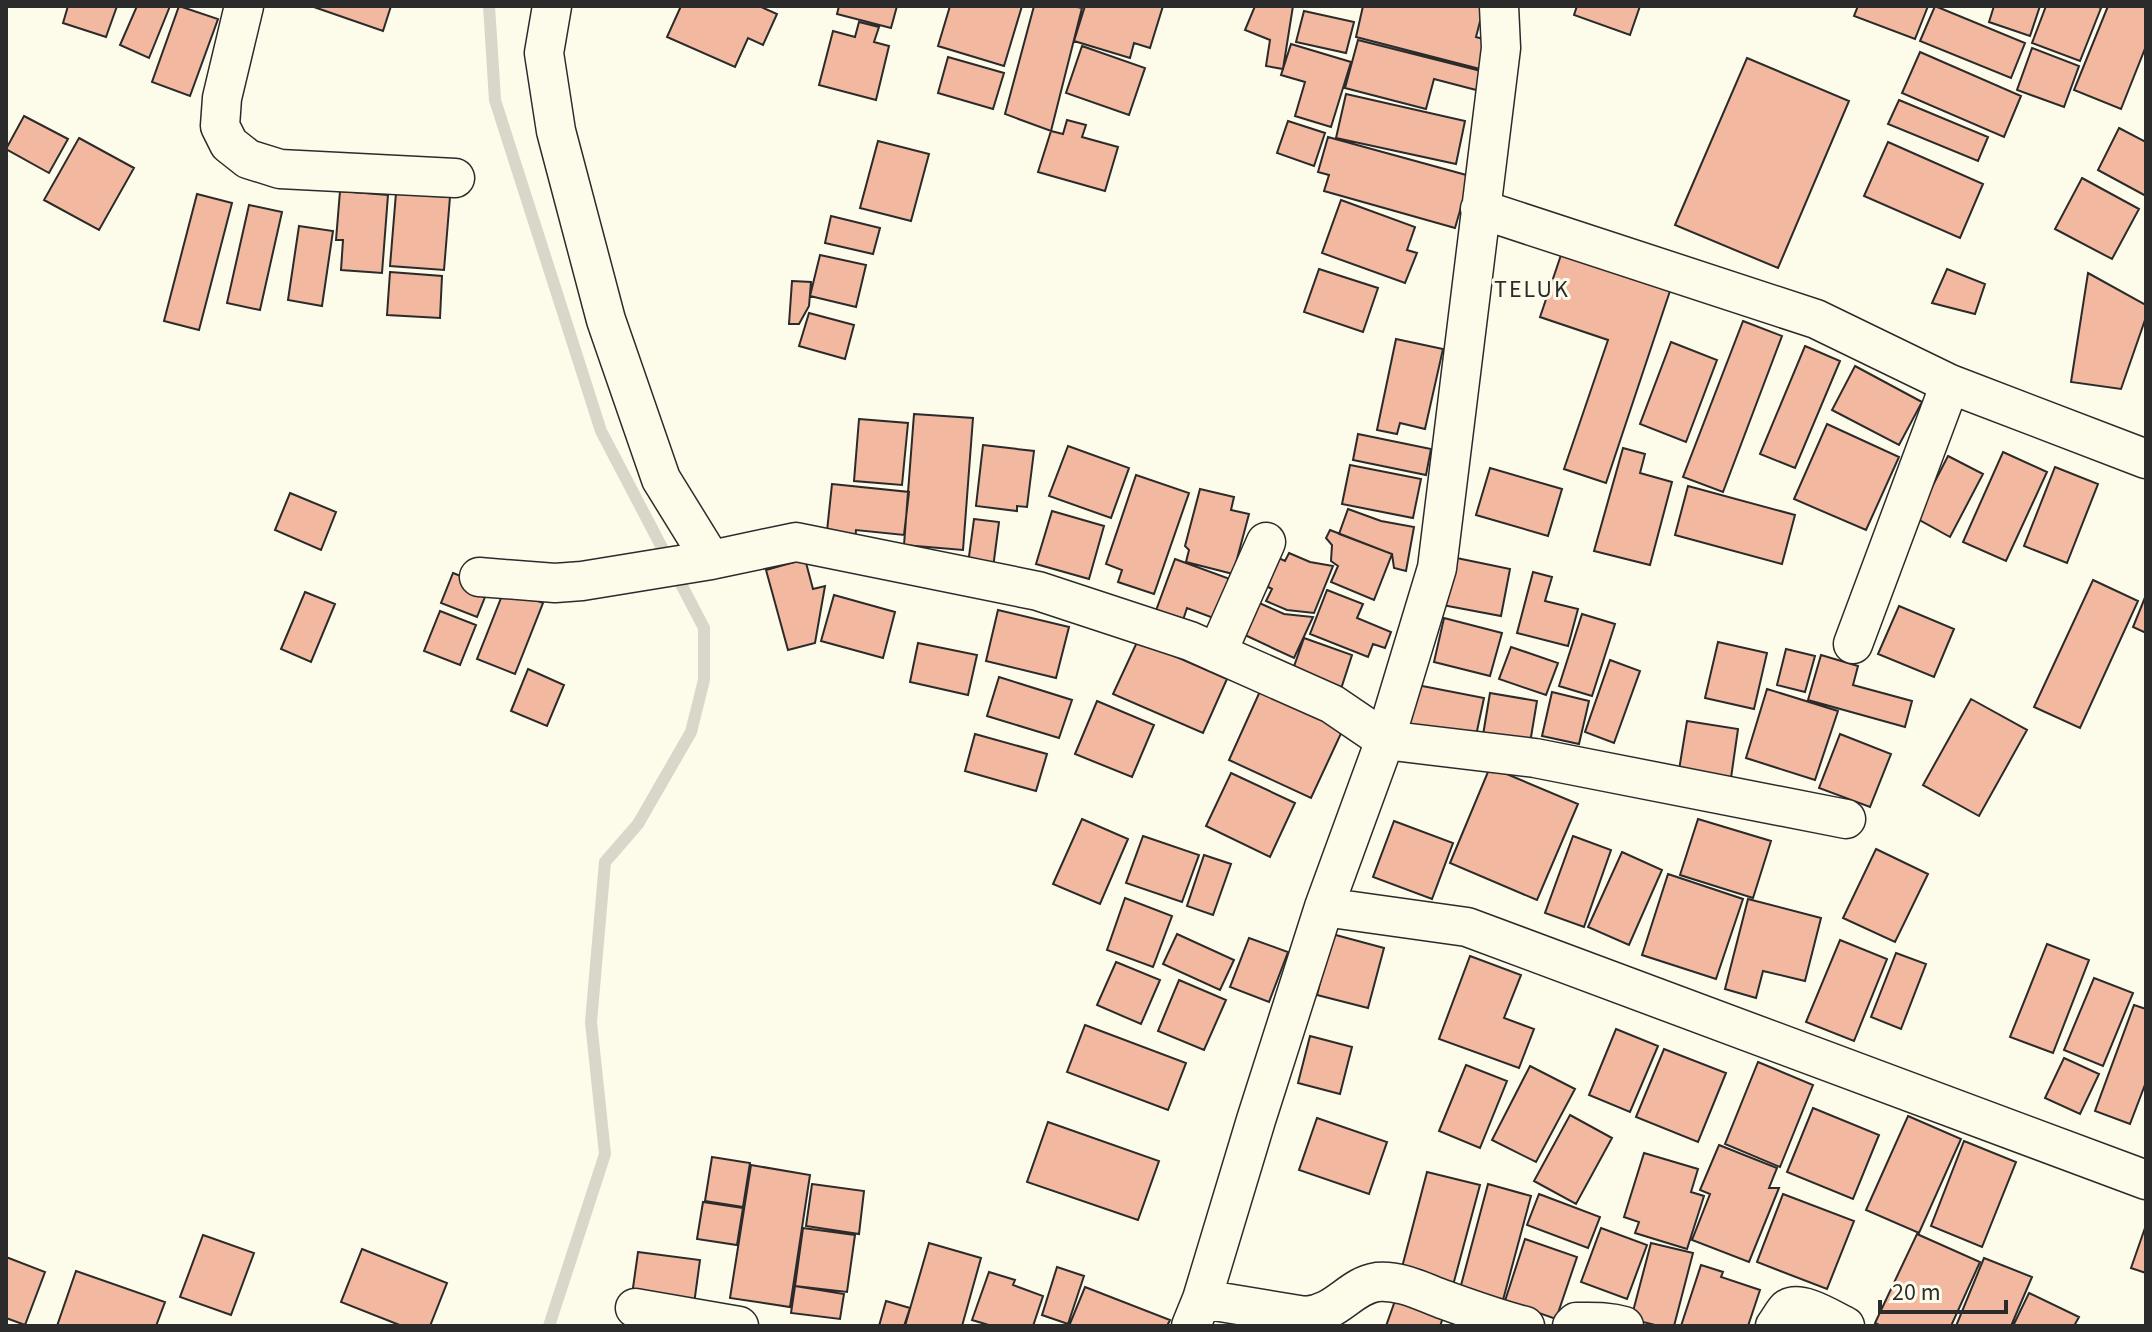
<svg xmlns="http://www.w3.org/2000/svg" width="2152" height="1332" font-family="'Source Sans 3',sans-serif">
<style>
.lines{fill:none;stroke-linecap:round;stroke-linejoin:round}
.stream{stroke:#d8d7c9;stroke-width:12}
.building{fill:#f2b8a0;stroke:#2b2b2b;stroke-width:2}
.minor-casing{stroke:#2b2b2b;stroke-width:41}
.minor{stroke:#fdfbea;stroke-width:38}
.labels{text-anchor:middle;stroke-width:6;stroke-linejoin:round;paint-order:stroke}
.quarter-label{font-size:24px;letter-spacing:2px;fill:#2b2b2b;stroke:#fdfbea}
</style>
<rect width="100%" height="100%" fill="#fdfbea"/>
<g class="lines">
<path class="stream" d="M489,6l6,94 106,331 103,197v52l-13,52 -53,92 -33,38 -14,160 14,132 -56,172"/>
</g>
<path class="building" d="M68,6h49l-11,31 -43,-14z
M137,6h33l-21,52 -29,-13z
M179,6l39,13 -28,77 -38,-14z
M311,6h80l-8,25z
M681,6h78l18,8 -14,31 -15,-7 -13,29 -68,-30z
M839,6h58l-6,22 -54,-14z
M950,6h72l-18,60 -66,-20z
M1034,6h39l9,2 -31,123 -46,-17z
M1085,6h78l-13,42 -16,-5 -4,15 -56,-17z
M1255,6h38l-10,63 -17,-3 4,-26 -25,-10z
M1363,6h121l-8,31 11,3 -7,29 -124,-32z
M1577,6h63l-10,29 -56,-20z
M1858,6h70l-13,33 -61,-23z
M1935,6l90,37 -14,35 -91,-37z
M1994,6h46l-10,30 -41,-14z
M2046,6h50l5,2 -21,53 -48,-18z
M2108,6h38v40l-25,63 -47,-19z
M1304,11l50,11 -8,31 -50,-11z
M859,22l20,5 -5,15 15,4 -13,54 -57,-15 14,-54 22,6z
M1358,40l127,32 -5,19 -46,-12 -8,30 -81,-21z
M1291,44l60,18 -20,65 -36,-11 10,-34 -24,-7z
M1082,46l63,22 -16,47 -63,-22z
M2032,48l47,18 -15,41 -47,-17z
M1920,52l101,44 -17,41 -102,-44z
M948,57l56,16 -11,36 -55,-16z
M1747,58l102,43 -71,167 -103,-43z
M1346,94l119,27 -9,43 -120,-26z
M1899,100l89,37 -10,24 -90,-37z
M24,116l44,23 -19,34 -43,-24z
M1067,120l19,5 -4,12 36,10 -13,44 -67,-19 13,-41 12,3z
M1288,121l37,12 -11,33 -37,-13z
M2119,128l27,14v54l-48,-26z
M1328,137l142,39 -15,52 -131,-37 5,-16 -11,-3z
M79,138l55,30 -35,62 -55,-30z
M878,141l51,13 -18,67 -51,-13z
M1888,142l95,42 -23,54 -96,-42z
M2082,178l57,31 -27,50 -57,-30z
M340,191l48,4 -6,78 -41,-3 2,-30h-7z
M396,193l54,4 -6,73 -54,-4z
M197,194l35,9 -33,127 -35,-9z
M1341,200l74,27 -8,23 10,3 -12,30 -83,-30z
M249,205l33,7 -22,98 -33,-7z
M831,216l49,12 -7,26 -48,-11z
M299,226l34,5 -11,75 -34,-6z
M820,255l46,10 -10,42 -46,-11z
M1561,255l109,36 -64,192 -42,-14 44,-129 -68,-23z
M1319,269l59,19 -15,44 -59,-20z
M1947,269l38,15 -10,30 -43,-11z
M390,272l52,4 -2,42 -53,-3z
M2088,273l58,32v12l-25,72 -50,-7z
M792,281l19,1 -2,24 -10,18h-10z
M809,313l45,12 -9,34 -46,-13z
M1743,321l39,15 -59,156 -40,-15z
M1396,339l47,10 -18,80 -25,-6 -3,11 -20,-4z
M1671,342l46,18 -31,82 -46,-18z
M1805,346l35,15 -45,107 -35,-14z
M1855,366l67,36 -23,43 -67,-35z
M914,414l59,4 -10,132 -59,-5z
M859,419l49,4 -6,62 -48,-4z
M1827,424l72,33 -33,73 -72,-31z
M1358,434l73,15 -5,26 -73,-15z
M983,445l51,6 -7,56 -10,-1v5l-41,-5z
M1068,446l61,22 -18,50 -62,-22z
M1623,448l22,6 -5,19 32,9 -22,83 -56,-14z
M2003,452l44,20 -41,89 -43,-19z
M1948,456l35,18 -33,63 -34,-19z
M1350,465l71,14 -8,39 -71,-14z
M2055,467l43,17 -31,79 -43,-17z
M1490,468l72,21 -14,47 -72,-21z
M1136,475l53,18 -35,101 -36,-12 4,-12 -16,-6z
M832,484l77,8 -5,43 -48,-5 -1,13 -28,-12z
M1688,486l107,29 -13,49 -107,-29z
M1200,489l34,8 -3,13 18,4 -16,60 -47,-12 3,-12 -4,-4z
M290,493l46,19 -15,38 -46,-20z
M1348,509l33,12 33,6 -8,44 -12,-3 -2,-14 -53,-20z
M1052,511l52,15 -15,53 -53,-15z
M974,519l25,3 -6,46 -25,-4z
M1330,530l62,24 -18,46 -43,-18 7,-16 -7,-5 1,-16 -6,-7z
M1289,553l21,9 23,4 -19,47 -27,-3 -21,-9 6,-12 -13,-7 13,-27 13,6z
M1447,556l63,13 -9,47 -64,-12z
M805,559l8,30 12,-3 -10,57 -27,7 -22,-80z
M1175,559l55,20 -14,40 -29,-11 -6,18 -27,-10z
M1533,572l19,5 -7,24 33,8 -10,37 -51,-13z
M453,573l36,14 -12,30 -36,-14z
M2093,580l45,21 -58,127 -46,-21z
M505,588l38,15 -28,71 -38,-15z
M1327,590l36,14 -6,14 34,14 -6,16 -12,-4 -5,13 -58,-23z
M305,592l30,12 -24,58 -30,-13z
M834,595l61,17 -12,46 -62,-17z
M2146,595v38l-13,-6z
M1248,598l36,16 29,3 -19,41 -62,-29z
M1899,606l55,23 -20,48 -56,-23z
M998,610l71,17 -13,51 -70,-17z
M440,611l36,14 -16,40 -36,-14z
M1582,614l33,10 -23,72 -33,-10z
M1444,618l58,15 -12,43 -56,-14z
M1304,638l48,17 -12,37 -49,-17z
M1138,640l89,39 -24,54 -90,-39z
M1718,642l49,11 -13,56 -49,-11z
M918,643l59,12 -9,40 -58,-13z
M1511,647l47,16 -12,32 -47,-16z
M1786,649l29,7 -10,36 -28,-7z
M1821,655l37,11 -5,19 59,16 -7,26 -97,-27z
M1610,660l30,11 -26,72 -29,-11z
M528,669l36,16 -17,41 -36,-15z
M999,677l73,23 -13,38 -72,-22z
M1412,684l72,14 -10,47 -72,-14z
M1261,689l83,38 -33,71 -82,-38z
M1767,689l71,22 -23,69 -69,-22z
M1552,692l37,9 -10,43 -37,-8z
M1490,693l47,8 -7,42 -47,-8z
M1971,699l56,31 -48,86 -56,-31z
M1097,701l57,24 -22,52 -57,-23z
M1687,721l51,8 -7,49 -52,-8z
M975,734l72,20 -11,37 -71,-20z
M1840,734l51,20 -21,53 -51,-19z
M1490,767l88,37 -41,96 -87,-37z
M1231,773l64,30 -25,54 -64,-31z
M1082,819l46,20 -28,65 -47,-20z
M1698,819l73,22 -18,57 -73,-23z
M1394,821l59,22 -21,56 -59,-22z
M1143,836l56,19 -17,47 -56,-19z
M1573,836l38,14 -27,77 -39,-14z
M1876,849l52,25 -33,68 -52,-24z
M1622,852l40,18 -33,75 -41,-18z
M1204,855l27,9 -18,51 -26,-9z
M1668,874l75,25 -27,80 -74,-24z
M1125,898l47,18 -19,51 -46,-17z
M1748,899l73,19 -16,63 -42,-10 -7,27 -31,-9z
M1177,934l57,26 -14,30 -57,-26z
M1332,934l52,14 -16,60 -51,-13z
M1249,938l39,14 -19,50 -39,-15z
M1840,940l47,19 -33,82 -48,-19z
M2047,944l42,16 -36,93 -43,-16z
M1896,953l30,11 -25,65 -30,-12z
M1470,956l51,19 -17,43 30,11 -15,39 -80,-29z
M1116,962l44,18 -19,44 -44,-19z
M2094,978l39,15 -30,73 -39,-16z
M1179,980l47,20 -22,50 -46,-19z
M2134,1005l12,4v73l-16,42 -35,-13z
M1085,1025l101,38 -18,47 -101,-38z
M1616,1029l42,17 -28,66 -41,-17z
M1310,1036l42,11 -12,47 -42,-11z
M1664,1049l62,24 -28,69 -62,-25z
M2064,1058l35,16 -19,40 -35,-16z
M1758,1062l55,23 -33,82 -55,-23z
M1466,1065l41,16 -27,67 -41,-17z
M1530,1066l45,23 -39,73 -44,-22z
M1813,1108l66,27 -26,64 -66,-27z
M1570,1115l42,23 -36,66 -42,-23z
M1908,1116l53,23 -42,94 -53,-23z
M1317,1118l70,24 -18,52 -70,-24z
M1048,1122l111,39 -21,59 -111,-38z
M1964,1141l52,21 -34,85 -51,-21z
M1719,1145l58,23 -8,20h10l-30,74 -57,-22 18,-46 -10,-4z
M1644,1153l54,16 -7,23 13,4 -17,53 -52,-16 4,-11 -15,-5z
M712,1157l38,6 -7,44 -38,-6z
M751,1165l59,10 -20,132 -60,-9z
M1427,1172l53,13 -28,104 -52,-14z
M812,1184l52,7 -5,43 -53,-8z
M1488,1184l43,12 -28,104 -43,-11z
M1539,1194l61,23 -12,31 -61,-23z
M1783,1194l71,27 -27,68 -70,-27z
M703,1202l40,6 -6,37 -40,-6z
M2146,1225v48l-15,-5z
M803,1228l52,7 -8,57 -52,-6z
M1601,1228l46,17 -20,54 -46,-17z
M1917,1234l63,28 -29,64h-70l-6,-3z
M203,1235l51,18 -23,62 -51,-18z
M1525,1239l52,18 -21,62 -51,-18z
M929,1243l52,15 -19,68h-57z
M1651,1243l42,10 -19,73h-15l-28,-7z
M362,1249l85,34 -17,43h-28l-61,-24z
M638,1252l62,8 -6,44 -62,-9z
M6,1257l39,15 -20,53 -19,-7z
M1984,1258l48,19 -21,49h-55z
M1701,1265l22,7 -2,5 39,13 -12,36h-67z
M1057,1267l27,9 -16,48 -26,-9z
M76,1271l89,31 -9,24h-99z
M989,1272l26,8 -2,5 30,11 -10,30h-41l-20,-6z
M795,1286l49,8 -4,25 -49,-6z
M1085,1287l85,33 -3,6h-98z
M2029,1293l50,24 -5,9h-61z
M1396,1298l48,17 -4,11h-54z
M886,1301l24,7 -6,18h-25z"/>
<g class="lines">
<defs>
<path id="minor" d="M244,6l-22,92 -2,28 9,18 19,15 32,10 175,9
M552,6l-8,47 12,78 50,189 55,159 50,81
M1480,209l336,110 134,65 196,75
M479,577l76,6 27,-2 129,-21 85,-18 242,49 152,50 142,63 53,36 150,18 311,61
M1853,644l97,-260
M1217,653l49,-111
M1324,907l143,20 679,253
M1202,1299l103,17c32,-2 45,-30 72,-34 23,-2 44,9 65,17 28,10 55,20 83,27
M635,1308l104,18
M1191,1326l11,-27 54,-179 68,-213 61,-167 52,-172 64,-520 -2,-42
M1572,1326l4,-4c17,0 32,-1 48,4
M1775,1326c4,-5 8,-13 12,-17 13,-10 45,11 58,17"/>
</defs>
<use href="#minor" class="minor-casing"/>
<use href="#minor" class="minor"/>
</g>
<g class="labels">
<g class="quarter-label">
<text x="1532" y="297">TELUK</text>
</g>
</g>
<rect width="2152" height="1332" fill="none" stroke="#2b2b2b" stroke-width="16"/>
<path d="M1880 1300v12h126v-12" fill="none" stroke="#2b2b2b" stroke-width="4"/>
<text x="1892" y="1300" font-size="24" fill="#2b2b2b" stroke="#fdfbea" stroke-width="6" paint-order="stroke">20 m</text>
</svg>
